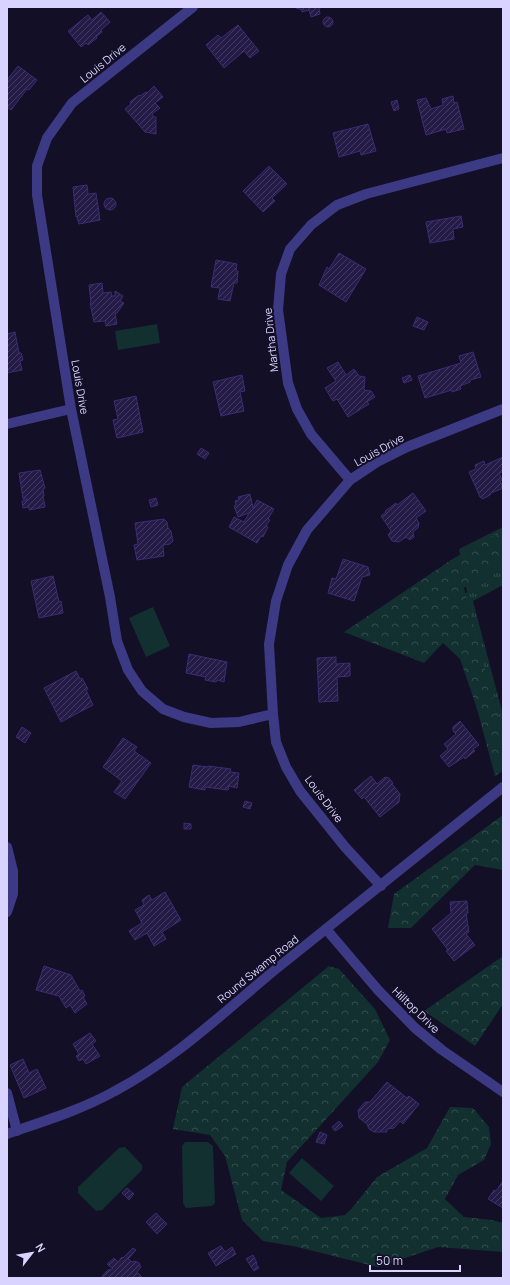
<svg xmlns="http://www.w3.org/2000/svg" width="510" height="1285" font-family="Manrope,sans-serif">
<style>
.grass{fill:url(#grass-tufts)}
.forest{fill:url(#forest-crowns)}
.pitch{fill:#12302f}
.building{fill:url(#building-hatch);stroke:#3b2d73}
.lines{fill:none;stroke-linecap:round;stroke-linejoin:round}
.minor{stroke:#3d3a85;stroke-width:10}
.tertiary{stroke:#3d3a85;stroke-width:10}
.labels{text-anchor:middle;stroke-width:4;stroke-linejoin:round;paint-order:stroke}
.street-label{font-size:11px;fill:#d9d4ff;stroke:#130f26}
</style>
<defs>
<pattern id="grass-tufts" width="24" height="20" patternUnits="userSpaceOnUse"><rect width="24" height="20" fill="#12302f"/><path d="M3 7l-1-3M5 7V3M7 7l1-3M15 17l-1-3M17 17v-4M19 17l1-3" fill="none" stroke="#344d4e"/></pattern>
<pattern id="forest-crowns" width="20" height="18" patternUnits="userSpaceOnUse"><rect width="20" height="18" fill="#12302f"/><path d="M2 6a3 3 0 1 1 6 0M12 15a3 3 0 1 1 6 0" fill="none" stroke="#344d4e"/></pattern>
<pattern id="building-hatch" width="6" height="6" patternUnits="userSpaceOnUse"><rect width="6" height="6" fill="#241b47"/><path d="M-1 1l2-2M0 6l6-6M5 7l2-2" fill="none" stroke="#433b63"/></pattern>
</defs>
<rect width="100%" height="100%" fill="#130f26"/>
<path class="grass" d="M503,527v58l-30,16 30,114v56l-8,5 -33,-123 -32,-25 37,-36 -8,-43z"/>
<path class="forest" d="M503,530v36l-13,4 -26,18 39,151v28l-5,3 -38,-111 -17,-16 -19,20 -80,-31 107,-72z
M503,815v55l-28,-5 -64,63h-23l6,-34z
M503,956v48l-28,42 -51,-35z
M329,966l10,3 36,40 15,31 -12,22 -91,100 -6,28 40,28 24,-3 7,-7 25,-31 50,-29 23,-41 23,1 16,19 2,17 -7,16 -26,15 -13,24 19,18 28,3 11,3v29l-65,-5 -60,20 -85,-21 -30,-5 -21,-21 -17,-64 -15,-21 -37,-6 9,-42z"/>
<path class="pitch" d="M157,324l3,19 -42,7 -3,-19z
M153,607l17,39 -24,11 -17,-39z
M185,1142h23l5,4 2,57 -3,3 -26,2 -3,-5 -1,-57z
M125,1147l17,18v5l-40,40 -6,1 -18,-18v-6l41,-39z
M302,1158l32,28 -13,15 -32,-28z"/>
<path class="building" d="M296,7h28l-5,1 1,6 -9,3 -2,-7 -7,2v-2l-6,-2z
M101,12l9,10 -9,8 1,2 -6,5 1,1 -9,7 -2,-2 -5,4 -13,-16 20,-16 4,5z
M323 22a5 5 0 1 1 10 0a5 5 0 1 1-10 0Z
M238,25l21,26 -9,7 -6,-7 -20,17 -18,-23 12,-10 3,3z
M18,66l19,14 -8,10 -2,-1 -16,21 -4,-3v-27z
M154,86l9,11 -8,6 5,5 -8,6 2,3h2v17l-11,-2 -20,-23 6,-5 -1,-2 9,-7 1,1 6,-4 1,1z
M453,96l1,7 3,-1 7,27 -17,4 -1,-4 -20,6 -9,-35 9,-2 5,11 12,-4 -1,-6z
M397,100l2,9 -5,2 -3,-9z
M368,124l8,27 -15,4 -1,-4 -21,6 -6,-24z
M269,166l18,18 -15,14 3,3 -12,11 -20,-21z
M87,185l1,9 8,-1 4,27 -21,4 -2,-7h-1l-3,-30z
M104 204a6 6 0 1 1 12 0a6 6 0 1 1-12 0Z
M461,216l2,11 -10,2 1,10 -24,4 -4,-21z
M339,253l27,16 -20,33 -27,-17 8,-18 2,2z
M216,260l21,4 -1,7h2l-1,12h-3l-4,18 -12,-2 2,-11 -9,-1z
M102,283l1,10 8,-1 1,4h3v-5l8,5 -3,5 4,2 -7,10h-2l2,11 -11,2 -1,-5 -11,1 -4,-19h1l-2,-18z
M417,317l11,5 -4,8 -11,-4z
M15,332l4,21h2l2,7 -3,1 2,9 -15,3v-39z
M473,352l8,25 -11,3v2l-10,4 1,3 -9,3v-2l-27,8 -7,-22 43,-13 -2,-7z
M338,362l8,13 8,-6 5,7 6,1 -1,13 7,1 4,6 -8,5 2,2 -21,13 -11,-18 -4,2 -8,-13 11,-7 -9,-13z
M242,375l3,16 -5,1 4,19 -23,5 -8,-34z
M410,375l2,5 -8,3 -2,-5z
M136,396l7,36 -26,6 -4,-18 5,-1 -4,-18z
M201,448l8,5 -4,6 -8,-5z
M503,457v15l-4,1 3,7 -2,1 2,4 -1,4 -10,4 -1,2 -7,4 -3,-2 -11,-25 7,-3 -1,-4 9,-4 1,4z
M40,470l5,18 -2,1 1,7h-1l2,11 -16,3v-3l-6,1 -1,-7 6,-1 -1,-1h-4l-4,-26z
M413,493l13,18 -10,7 3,5 -1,5 -5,4 1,5 -4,3 -4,-3 -7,5 -7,-1 -4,-6 3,-4 -10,-15 5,-4 -1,-1 11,-8 1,2z
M250,494l3,14 4,-8 17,9 -6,10 2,1 -4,6 2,1 -5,10 -2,-1 -4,7 -28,-16 5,-10 10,5 5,-9 -11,4 -4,-11 2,-1 -1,-4 4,-1 -1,-3z
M156,498l2,7 -7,2 -2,-7z
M164,519l3,3 1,6 3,3 2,10 -3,3 -7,1 1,11 -27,4 -3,-15 4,-1 -3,-21z
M343,559l25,8 2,8 -8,2 -8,24 -26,-8 4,-15 4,1z
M53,576l6,26 2,-1 2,12 -24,5 -8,-37z
M189,654l38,8 -3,20 -7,-2 -1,2 -11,-2 1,-3 -20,-4z
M336,657v7l14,-1v13l-13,1 1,24 -19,1 -2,-44z
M76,671l4,8 2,-1 6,11 -2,1 7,15 -32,17 -17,-34z
M460,721l19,24 -6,4 2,2 -10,8 -1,-2 -15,10 -9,-11 8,-7 -4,-5 12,-10 -3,-3v-4z
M22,727l9,6 -6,10 -9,-6z
M123,738l14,9 -3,4 17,12 -26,36 -11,-7 8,-11 -19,-14z
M193,765l15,2v-1l23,3 -1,3 9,1 -2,15 -8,-2 -1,4 -23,-3v3l-16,-3z
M371,776l6,8 8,-7 4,1 4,5 -1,1 8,10 -1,8 -19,15 -16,-20 -2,2 -8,-9z
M245,801l7,2 -2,6 -7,-2z
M184,823l7,1v5h-7z
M165,892l16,28 -19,12 4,7 -12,7 -7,-13 -12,7 -6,-9 13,-8 -7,-13 9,-5 -2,-5 7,-5 3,5z
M467,901l1,12h-2l3,19 -3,2 9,11 -21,16 -8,-10 2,-1 -16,-21 19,-16 -1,-11z
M44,966l27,9 9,16 2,-1 3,6 -2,1 4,7 -12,9 -5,-8 -4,3 -7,-12 -23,-6z
M90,1033l6,8 -4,3 8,12 -14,8 -3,-5 -4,2 -3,-5 3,-2 -6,-10z
M23,1059l6,14 8,-4 9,19 -22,10 -14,-33z
M387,1082l20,16 2,-2 10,8 -16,20 -3,-3 -6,7 -7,1v3h-13l-5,-3 -2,-5 -8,-6 -1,-8 7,-8h5z
M339,1121l4,5 -8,5 -3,-4z
M320,1132l7,3 -3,9 -8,-2z
M503,1181v27l-15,-9 6,-9 2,1z
M127,1188l7,6 -5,6 -7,-7z
M156,1213l11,11 -10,10 -11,-12z
M221,1246l4,6 7,-5 4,7 -20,12 -8,-13z
M133,1248l3,2 -8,9 4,3 3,-1 4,2 2,4 -4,5 6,6h-40l-1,-2 6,-6 5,-1 -6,-5 7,-6 4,4 4,-5 1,1z
M253,1255l4,8 -1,1 3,4 -5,3 -8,-12z"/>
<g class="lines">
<path class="minor" d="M193,7l-121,96 -25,35 -10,28v29l34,214 39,188 7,44 11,29 14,21 21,18 21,8 27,6 28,-1 34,-8
M7,424l64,-15
M350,480l-39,-46 -14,-25 -9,-26 -10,-73 3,-36 9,-25 21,-24 26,-20 29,-11 137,-36
M7,847l6,24v23l-6,18
M381,886l-36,-39 -45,-56 -14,-24 -10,-25 -3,-28 -4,-70 7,-43 12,-36 19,-35 43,-50 27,-18 30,-15 96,-38
M326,929l52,61 37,38 27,22 61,42
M7,1093l10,38"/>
<path class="tertiary" d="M7,1134c37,-13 74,-24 108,-43 59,-31 109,-79 161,-122 75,-61 152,-121 227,-182"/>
</g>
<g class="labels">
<g class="street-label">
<text transform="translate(103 63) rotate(-39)" y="4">Louis Drive</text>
<text transform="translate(271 340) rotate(-96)" y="4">Martha Drive</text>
<text transform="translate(80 387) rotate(80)" y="4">Louis Drive</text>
<text transform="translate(379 450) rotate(-29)" y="4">Louis Drive</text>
<text transform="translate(324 799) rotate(53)" y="4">Louis Drive</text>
<text transform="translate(258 969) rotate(-39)" y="4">Round Swamp Road</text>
<text transform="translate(416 1010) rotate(44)" y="4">Hilltop Drive</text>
</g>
</g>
<rect width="510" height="1285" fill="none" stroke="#d9d4ff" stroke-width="16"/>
<g transform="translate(32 1253) rotate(59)" stroke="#130f26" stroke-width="3" paint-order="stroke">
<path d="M0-3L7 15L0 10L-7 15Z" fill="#d9d4ff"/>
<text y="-6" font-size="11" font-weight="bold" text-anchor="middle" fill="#d9d4ff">N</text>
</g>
<path d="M370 1265v6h90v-6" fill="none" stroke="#d9d4ff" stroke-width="2"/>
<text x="376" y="1265" font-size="12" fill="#d9d4ff" stroke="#130f26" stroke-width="3" paint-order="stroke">50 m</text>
</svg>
